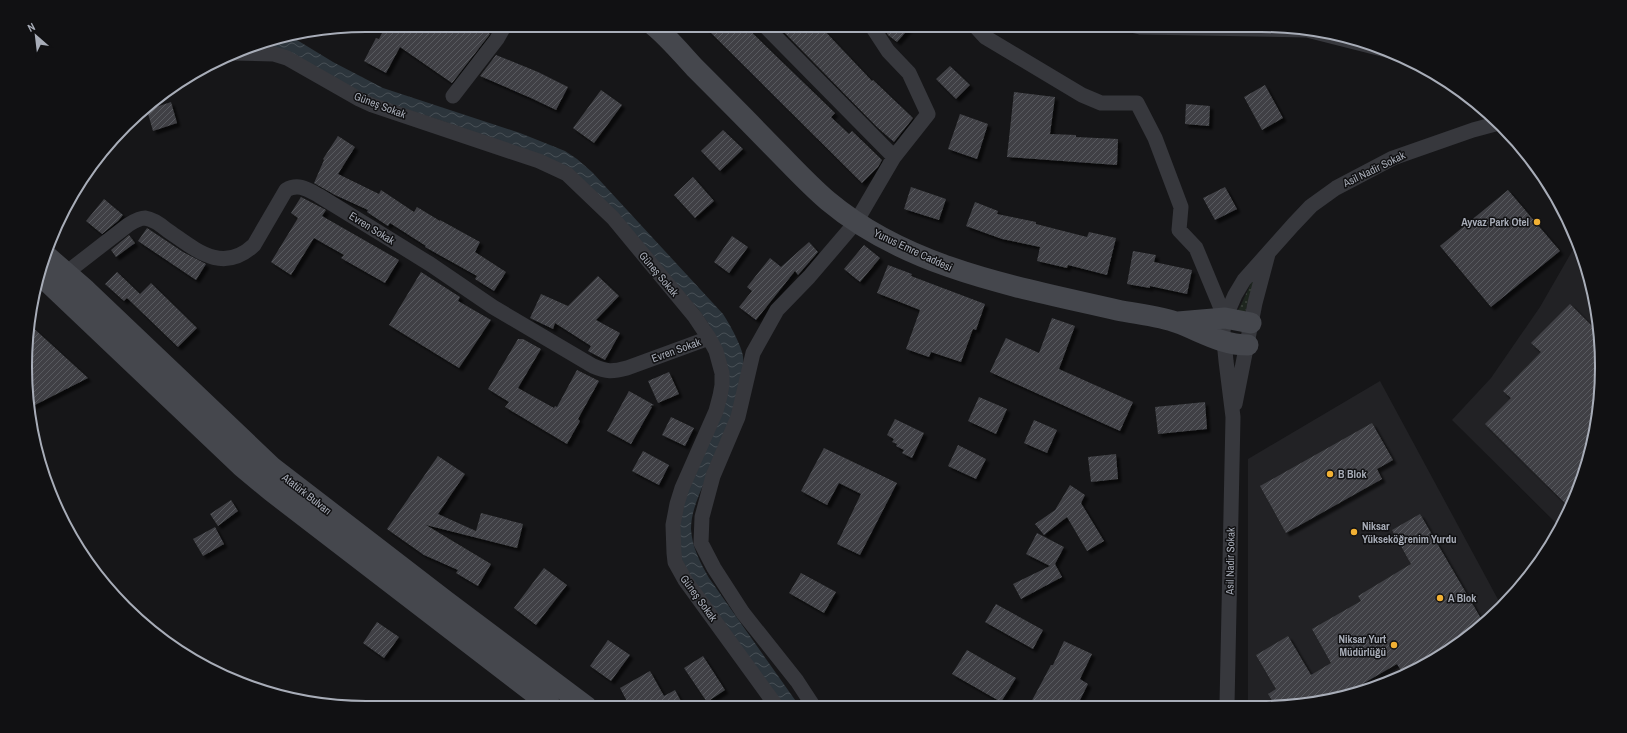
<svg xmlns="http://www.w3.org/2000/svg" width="1627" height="733" font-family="'Archivo Narrow',sans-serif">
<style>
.built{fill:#222225}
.grass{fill:url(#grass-dots)}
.water{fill:url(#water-waves)}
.building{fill:url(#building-hatch);filter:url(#shadow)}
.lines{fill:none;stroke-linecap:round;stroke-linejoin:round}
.street{stroke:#37383d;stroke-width:15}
.secondary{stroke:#45474d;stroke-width:21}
.poi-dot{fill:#f2b134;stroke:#111113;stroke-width:1.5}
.labels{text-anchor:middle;stroke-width:3;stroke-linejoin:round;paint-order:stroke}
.street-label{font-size:11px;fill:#a8adb8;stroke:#111113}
.poi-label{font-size:11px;font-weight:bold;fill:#a8adb8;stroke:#111113;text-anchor:start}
.rim{fill:none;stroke:#a8adb8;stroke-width:2}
</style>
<defs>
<pattern id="grass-dots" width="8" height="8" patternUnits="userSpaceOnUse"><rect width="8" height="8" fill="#1e261f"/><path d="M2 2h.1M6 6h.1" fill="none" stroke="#3c433d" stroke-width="1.8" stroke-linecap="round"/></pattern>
<pattern id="water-waves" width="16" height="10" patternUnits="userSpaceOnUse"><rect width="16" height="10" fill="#2c353c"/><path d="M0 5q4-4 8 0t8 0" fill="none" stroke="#485056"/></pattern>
<pattern id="building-hatch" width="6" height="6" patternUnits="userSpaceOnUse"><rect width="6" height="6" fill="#404145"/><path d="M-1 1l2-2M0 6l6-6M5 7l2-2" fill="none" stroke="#595a5e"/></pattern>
<filter id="shadow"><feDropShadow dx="3.5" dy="3.5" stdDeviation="1" flood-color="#0009"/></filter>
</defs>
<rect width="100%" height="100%" fill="#161618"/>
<path class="built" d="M1578,241l17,59 7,66 -7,67 -19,64 -17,29 -107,-106 39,-42 49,-71z
M1380,381l121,224 -32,32 -78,45 -86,23h-57v-246z"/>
<path class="grass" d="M1256,273l-11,39 -7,-1z"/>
<path class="water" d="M292,37l41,25 50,26 137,45 45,18 12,8 15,13 131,142c7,11 15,25 19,38 9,31 -24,97 -36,127 -7,15 -15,33 -15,50 1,18 9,33 18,49l91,129h-15l-90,-121 -15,-30v-46l44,-105 -14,-79 -12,-17 -76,-85 -93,-73 -84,-29 -73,-24 -90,-47 -23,-8z"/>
<path class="building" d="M386,25h27l16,8 7,-8h42l12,9 -38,49 -52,-36 -14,26 -22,-12 12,-23 3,1z
M703,25h41l91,88 -4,4 18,17 3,-3 30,29 -4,7 -16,16z
M777,25h42l53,56 1,-1 40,38 -19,24 -17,-15z
M882,25h30l-15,17 -9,-7z
M496,55l42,17 30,15 -12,23 -25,-12 -51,-22z
M950,66l20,19 -14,14 -20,-20z
M1265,85l18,33 -21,12 -18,-33z
M601,90l21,15 -28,38 -21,-15z
M1014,92l41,5 -5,37 26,1v2l42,2 -1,26 -110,-8z
M171,102l6,21 -24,8 -6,-21z
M1186,104l24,2 -1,20 -24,-2z
M960,114l28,10 -11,35 -29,-10z
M723,130l20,19 -23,22 -19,-20z
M338,136l17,11 -17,27 41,20 2,-4 33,22 3,-5 23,14v-1l40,22 -5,10 31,20 -12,19 -19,-12 2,-3 -52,-29 1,-1 -36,-23 -2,3 -21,-14 1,-2 -33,-15 -21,-12 10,-23 -1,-1z
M693,177l21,24 -19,17 -21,-23z
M911,187l35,12 -7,21 -35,-11z
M1225,187l12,22 -22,11 -12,-22z
M1508,190l52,61 -69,56 -51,-61z
M301,197l25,13 -4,6 77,44 -14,23 -44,-25 3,-3 -30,-17 -23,37 -20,-13 27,-44 -7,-5z
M104,199l19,16 -5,6 -16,13 -16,-13z
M975,202l23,9 -1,3 39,8v2l51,13 2,-5 27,6 -9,37 -39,-10 -1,3 -30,-7 3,-14 -38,-8 -36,-13z
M147,228l36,24 23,12 -10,16 -58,-39z
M129,235l6,8 -19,14 -5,-7z
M732,236l16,11 -19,26 -15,-11z
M809,242l9,10 -20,23 -3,-4 -39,49 -17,-13 13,-16 -5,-4 23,-29 11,9z
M864,245l16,13 -20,24 -16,-13z
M1133,251l23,4 -2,7 38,8 -5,24 -37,-8v2l-23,-4z
M888,265l24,9 -1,2 74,28 -9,26 -3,-1 -12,33 -30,-10 -2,5 -23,-8 14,-39 -43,-17z
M117,272l23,22 11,-11 46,45 -19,19 -51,-49 -3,3 -19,-17z
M421,272l39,25 -2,4 33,19 -32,48 -70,-43z
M598,276l21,20 -23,24 24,13 -15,27 -17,-9 3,-5 -36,-23 -2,6 -23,-11 11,-24 27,12z
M1570,304l29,29 3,33 -7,67 -19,64 -6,11 -85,-84 26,-26 -8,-7 38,-39 -10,-9z
M1052,318l23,8 -16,43 74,33 -13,29 -130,-59 16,-34 33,15z
M29,324l59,54 -59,30 -4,-42z
M518,339h5l18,10 -23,39 36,20 1,-2 2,1 20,-37 22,11 -21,38 2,2 -13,23 -62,-37 4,-5 -21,-13z
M669,372l10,22 -21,9 -10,-22z
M629,391l25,14 -4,1 2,1 -21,37 -24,-13z
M979,397l28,12 -11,25 -28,-13z
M1205,402l2,27 -49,5 -3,-27z
M671,417l23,11 -9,18 -23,-11z
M895,419l29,14 -12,25 -10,-5 2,-3 -8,-4 1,-2 -5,-2 2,-3 -7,-4z
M1034,420l23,10 -10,23 -23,-10z
M1372,423l21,37 -16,9 5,10 -96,54 -26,-47z
M958,445l28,14 -10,20 -28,-13z
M824,448l73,35 -37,72 -23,-11 24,-50 -22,-11 -12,22 -26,-14z
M643,451l26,14 -10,20 -27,-14z
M1116,454l2,25 -27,3 -3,-25z
M438,456l27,18 -27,40 38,17 5,-18 42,11 -6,24 -91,-23 65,39 -13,22 -22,-13 2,-3 -34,-15 -37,-26z
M1070,485l15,10 -4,8 23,38 -17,10 -20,-34 -23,18 -9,-11 20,-14z
M231,500l7,11 -20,15 -8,-12z
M1420,514l63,108 -7,8 -74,42 -5,-8 -54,31 -38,10h-30l-7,-11 8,-5 -20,-34 32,-19 23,39 20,-12 -19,-34 49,-28 -3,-5 53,-32 -19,-34z
M215,527l9,17 -21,12 -10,-17z
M1037,533l27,14 -9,17 7,13 -41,22 -8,-15 37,-18 -24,-12z
M544,568l23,17 -31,40 -22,-17z
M801,573l35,19 -12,21 -35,-20z
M996,604l47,26 -10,19 -48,-27z
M377,622l22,15 -15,21 -21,-15z
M608,640l22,15 -19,26 -21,-15z
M1064,641l28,13 -12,25 8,5 -11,22h-6l-11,-6 -3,6h-28l22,-41h2z
M967,650l49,28 -15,24 -49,-28z
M703,656l22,34 -18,12 -23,-34z
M650,671l14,25 11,-6 9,17h-39l-3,-7 -12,7 -10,-19z"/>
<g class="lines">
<path class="street" d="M764,25l130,132
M974,25l11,12 97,58 19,8h36l18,35 26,69 -2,23 17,18 29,70
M1131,25l9,2 167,3 87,22
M234,53l40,1 13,4 72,41 13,6 167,56 28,13 46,44 82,99 14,21 7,13 6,22v12l-2,11 -4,15 -34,77 -5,16 -4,21 1,28 1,9 10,18 92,127
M453,96l44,-57 8,-14
M66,273l62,-48c5,-3 11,-7 17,-7 8,1 16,7 22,12 28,19 55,45 87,15l32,-55c12,-7 21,-1 32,5l112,69 63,43 100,59c14,6 19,6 34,2l82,-30
M1235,404l20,-101 13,-49
M1227,705l6,-288 -7,-56 -3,-30 2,-13 10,-23 9,-15 49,-55 18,-19 25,-18 57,-30 80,-28 26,-7
M814,707l-17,-26 -54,-68 -29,-45 -13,-25 1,-26 11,-41 25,-59 15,-64 24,-43 32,-33 47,-55 38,-65 34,-43 -19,-41 -21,-22 -17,-26"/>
<path class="secondary" d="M653,25c16,13 28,28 42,43 25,25 51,51 76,77 19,19 37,39 57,56 81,68 190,86 289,109 19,4 43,6 61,13 24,9 44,22 70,22
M48,257l38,33 186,177 174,134 141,106
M41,276l201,191 29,24 281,216
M1178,322l47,-4 26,5"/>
</g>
<g class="poi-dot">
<circle cx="1537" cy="222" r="4"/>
<circle cx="1330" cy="474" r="4"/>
<circle cx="1354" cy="532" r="4"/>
<circle cx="1440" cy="598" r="4"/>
<circle cx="1394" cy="645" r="4"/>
</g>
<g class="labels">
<g class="street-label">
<text transform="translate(380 105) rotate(21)" y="4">Güneş Sokak</text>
<text transform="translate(1374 169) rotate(-26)" y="4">Asil Nadir Sokak</text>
<text transform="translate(372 228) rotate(32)" y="4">Evren Sokak</text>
<text transform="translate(913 250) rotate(25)" y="4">Yunus Emre Caddesi</text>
<text transform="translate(659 274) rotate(50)" y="4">Güneş Sokak</text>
<text transform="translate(676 350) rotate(-20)" y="4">Evren Sokak</text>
<text transform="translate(307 494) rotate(38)" y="4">Atatürk Bulvarı</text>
<text transform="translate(1230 561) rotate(-89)" y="4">Asil Nadir Sokak</text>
<text transform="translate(699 598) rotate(54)" y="4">Güneş Sokak</text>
</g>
<g class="poi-label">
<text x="1529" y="226" text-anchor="end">Ayvaz Park Otel</text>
<text x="1338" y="478">B Blok</text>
<text x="1362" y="530">Niksar<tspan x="1362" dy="13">Yükseköğrenim Yurdu</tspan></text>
<text x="1448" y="602">A Blok</text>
<text x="1386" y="643" text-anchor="end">Niksar Yurt<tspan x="1386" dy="13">Müdürlüğü</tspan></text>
</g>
</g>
<path d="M0 0H1627V733H0ZM366 32H1261A334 334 0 0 1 1595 366V367A334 334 0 0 1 1261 701H366A334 334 0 0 1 32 367V366A334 334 0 0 1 366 32Z" fill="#111113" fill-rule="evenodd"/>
<path class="rim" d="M366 32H1261A334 334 0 0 1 1595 366V367A334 334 0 0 1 1261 701H366A334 334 0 0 1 32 367V366A334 334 0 0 1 366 32Z"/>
<g transform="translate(36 36) rotate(332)" stroke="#111113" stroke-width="3" paint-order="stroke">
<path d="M0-3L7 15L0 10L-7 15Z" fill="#a8adb8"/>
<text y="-6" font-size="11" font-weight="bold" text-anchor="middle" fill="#a8adb8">N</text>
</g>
</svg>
